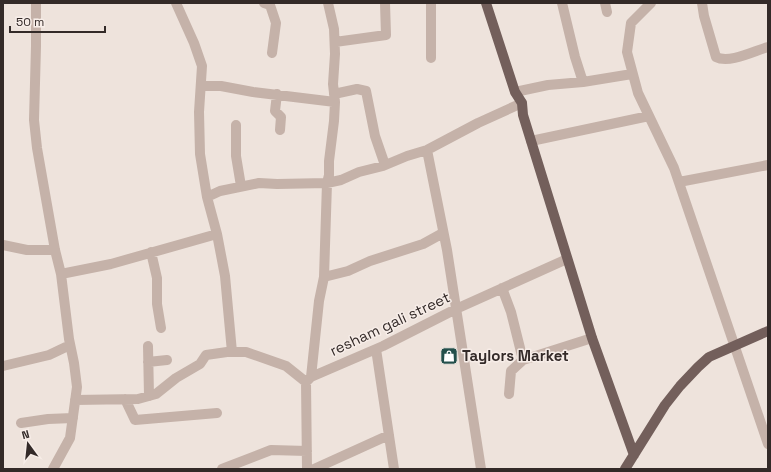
<svg xmlns="http://www.w3.org/2000/svg" width="771" height="472" font-family="'Space Grotesk',sans-serif">
<style>
.lines{fill:none;stroke-linecap:round;stroke-linejoin:round}
.minor{stroke:#c5b2a9;stroke-width:10}
.major{stroke:#735f5b;stroke-width:10}
.labels{text-anchor:middle;stroke-width:3;stroke-linejoin:round;paint-order:stroke}
.street-label{font-size:15px;fill:#332a28;stroke:#f7ede8}
.poi-label{font-size:15px;font-weight:bold;fill:#332a28;stroke:#f7ede8;text-anchor:start}
</style>
<rect width="100%" height="100%" fill="#eee3dc"/>
<g class="lines">
<path class="minor" d="M36,3v43l-2,74 3,28 18,102 6,24 8,65 5,24 3,24 -7,51 -17,31
M176,3l18,40 8,23 -3,46 1,42 7,43 10,37 8,42 7,76
M264,3l6,2 6,18 -4,30
M562,3l13,54 8,25 49,-8
M605,3l2,9
M651,3l-20,20 -4,29 11,41 36,75 94,276
M702,3l2,13 12,41c13,7 38,-6 52,-10
M335,42l51,-7 -1,-32
M431,58v-55
M202,86h19l32,6 82,10
M515,92l33,-7 35,-3
M277,94l-2,17 6,6 -1,13
M334,94l23,-5 9,2 9,45 10,29
M236,125v31l5,30
M531,141l118,-25
M427,150l20,100 34,219
M679,182l89,-17
M207,197l13,-6 39,-8 18,1 50,-1 14,-3 18,-8 24,-6 24,-10 20,-6 51,-27 44,-20
M3,245l24,5h28
M151,252l6,26v26l4,24
M61,274l50,-10 106,-30
M324,277l24,-6 22,-10 53,-17 20,-11
M502,288l9,24 12,48
M148,346l1,50
M376,349l18,120
M148,362l19,-2
M3,366l46,-11 21,-10
M311,377l8,-76 5,-24 3,-94 2,-8v-14l5,-40 1,-19 -2,-18 2,-30 -1,-25 -6,-26
M509,394l2,-23 12,-11 69,-22
M125,399l10,21 82,-7
M75,400l63,-1 18,-5 20,-16 24,-14 6,-9 21,-3h19l40,14 20,16
M21,423l27,-4 25,-1
M222,469l49,-19 36,1
M307,469l-1,-87 5,-5 72,-31 73,-37 111,-50
M314,469l75,-34"/>
<path class="major" d="M486,3l29,89 7,11 1,12 69,223 42,117
M625,469l40,-64 15,-19 18,-19 11,-10 59,-26"/>
</g>
<defs>
<symbol id="shop-square" viewBox="-11 -11 22 22"><rect x="-9" y="-9" width="18" height="18" rx="4" fill="#234f4b" stroke="#f7ede8"/><path d="M-5-2.5h2.3a2.7 3.5 0 0 1 5.4 0H5L5.5 6h-11ZM-1.5-2.5h3a1.5 2.3 0 0 0-3 0Z" fill="#fff"/></symbol>
</defs>
<g fill-rule="evenodd">
<use href="#shop-square" x="439" y="346" width="20" height="20"/>
</g>
<g class="labels">
<g class="street-label">
<text transform="translate(390 324) rotate(-25)" y="5">resham gali street</text>
</g>
<g class="poi-label">
<text x="462" y="361">Taylors Market</text>
</g>
</g>
<rect width="771" height="472" fill="none" stroke="#332a28" stroke-width="8"/>
<g transform="translate(28 444) rotate(345)" stroke="#f7ede8" stroke-width="3" paint-order="stroke">
<path d="M0-3L7 15L0 10L-7 15Z" fill="#332a28"/>
<text y="-6" font-size="11" font-weight="bold" text-anchor="middle" fill="#332a28">N</text>
</g>
<path d="M10 26v6h95v-6" fill="none" stroke="#332a28" stroke-width="2"/>
<text x="16" y="26" font-size="12" fill="#332a28" stroke="#f7ede8" stroke-width="3" paint-order="stroke">50 m</text>
</svg>
